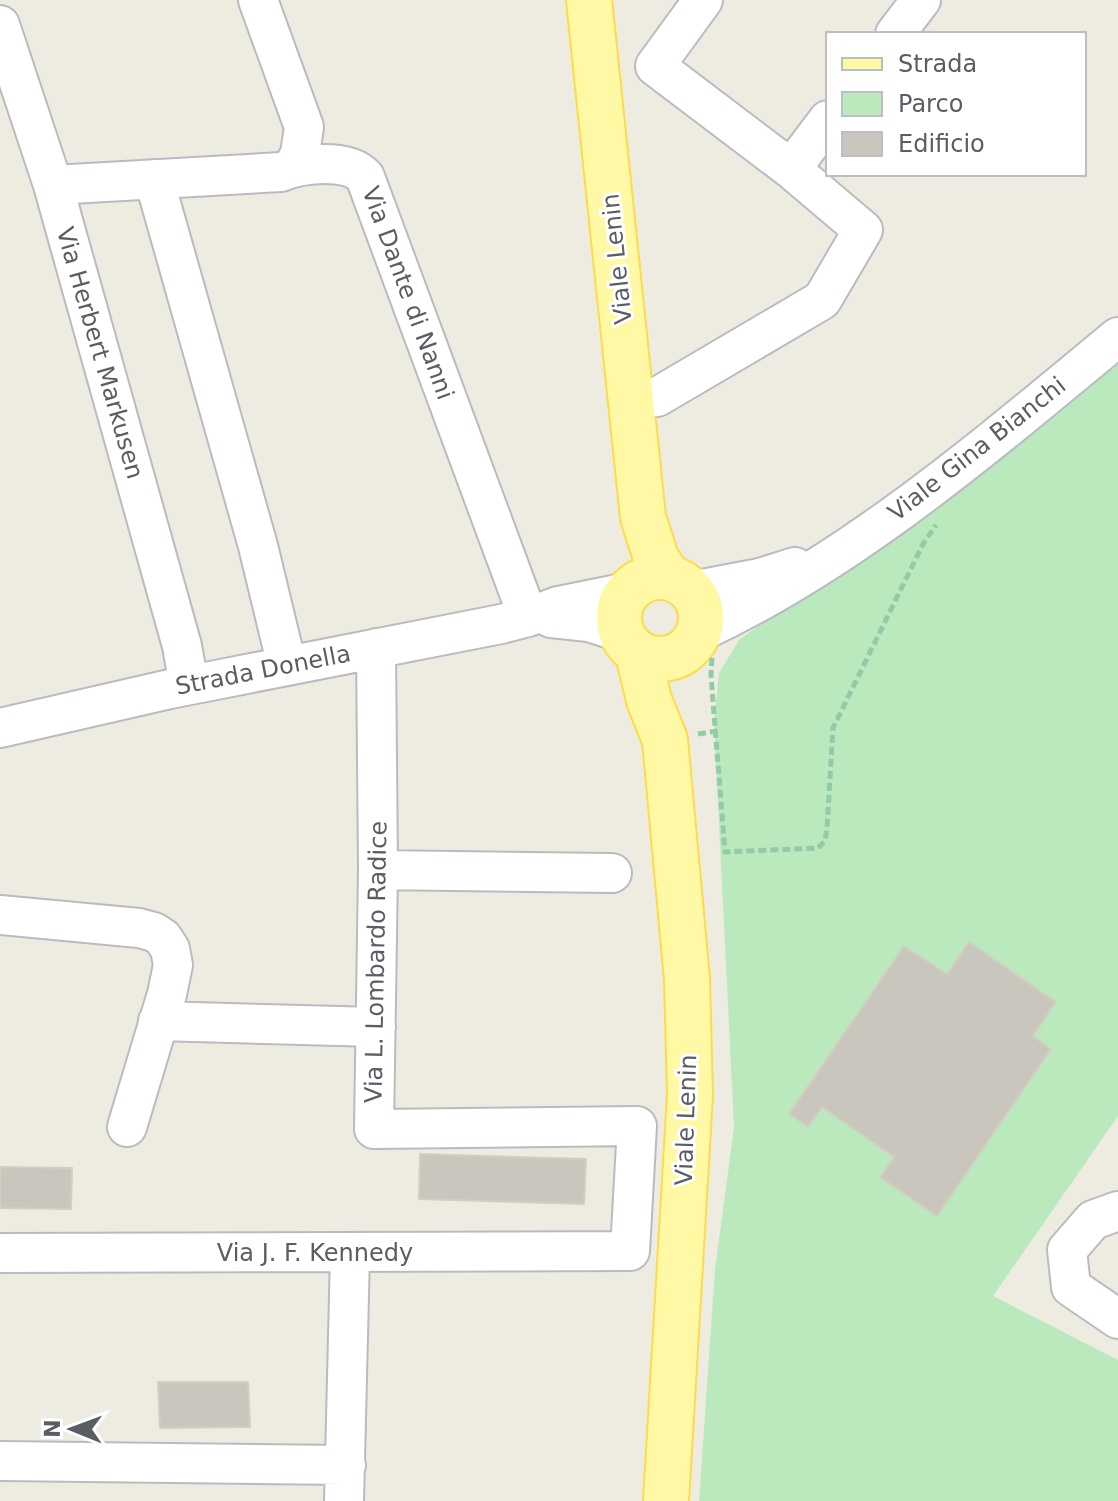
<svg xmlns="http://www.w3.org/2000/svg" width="1118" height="1501" font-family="'DejaVu Sans',sans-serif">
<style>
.green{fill:#bbe9be}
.building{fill:#c9c6be;stroke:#d3cfbf;stroke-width:2}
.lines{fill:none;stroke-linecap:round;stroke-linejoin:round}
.minor-casing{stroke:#b9bbc2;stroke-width:42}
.major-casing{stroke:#fedb4a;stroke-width:48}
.path{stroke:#93caa7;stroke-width:5;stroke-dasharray:8 4;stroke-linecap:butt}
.minor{stroke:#fff;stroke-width:38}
.major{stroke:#fff8a5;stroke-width:44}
.labels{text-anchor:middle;stroke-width:6;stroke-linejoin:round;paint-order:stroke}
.street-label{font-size:24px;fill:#5a5d64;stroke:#fff}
</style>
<rect width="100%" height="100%" fill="#eeece1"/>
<path class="green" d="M1118,360v756l-125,180 125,64v141h-419l16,-232 19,-141 -20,-406 5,-49 20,-33z"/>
<path class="building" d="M969,942l87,60 -23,34 18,13 -114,167 -57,-39 14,-20 -72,-50 -14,20 -19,-13 115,-168 43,28z
M420,1154l166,5 -2,45 -165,-5z
M0,1167l72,1 -1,41 -71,-1z
M158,1382h90l2,45 -90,1z"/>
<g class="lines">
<defs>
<path id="minor" d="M258,0l46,127 -4,27 -7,13
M0,25l53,160 129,461 7,39
M895,34l26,-34
M791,169l37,-49
M154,179l104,367 29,120
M53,185l228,-13c22,-9 67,-14 84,5l163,440
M657,397l165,-97 41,-70 -72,-61 -136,-103 48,-66
M692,591l68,-13 35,-11
M551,618l38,4 31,10
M698,633c155,-72 289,-188 420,-296
M0,728l170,-39 331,-65 27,-7 30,-11 69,-14
M378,870l234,3
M0,915l139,13 15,4 9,6 7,11 3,16 -6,29 -40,133
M158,1021l218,6
M1118,1211l-25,9 -26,30 4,37 47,32
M0,1253l630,-2 7,-125 -263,3 4,-259 -2,-222
M0,1461l346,4
M344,1501l6,-247"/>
<path id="major" d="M589,0l54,517 13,41 12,19
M619 618a41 41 0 1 1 82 0a41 41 0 1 1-82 0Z
M638,654l11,46 16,40 22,239 3,116 -24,406"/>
</defs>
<use href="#minor" class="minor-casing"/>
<use href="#major" class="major-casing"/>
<path class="path" d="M712,658l-1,18 14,176 93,-4 7,-7 2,-12 6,-101 90,-184 13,-19
M698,734l19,-3"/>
<use href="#minor" class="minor"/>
<use href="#major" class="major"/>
</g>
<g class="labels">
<g class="street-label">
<text transform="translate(617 259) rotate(-96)" y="8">Viale Lenin</text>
<text transform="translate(408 293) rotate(70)" y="8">Via Dante di Nanni</text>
<text transform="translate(100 353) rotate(74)" y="8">Via Herbert Markusen</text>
<text transform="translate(977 449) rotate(-38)" y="8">Viale Gina Bianchi</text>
<text transform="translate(263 670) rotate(-11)" y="8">Strada Donella</text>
<text transform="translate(376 962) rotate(-89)" y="8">Via L. Lombardo Radice</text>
<text transform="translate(686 1120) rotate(-88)" y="8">Viale Lenin</text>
<text x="315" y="1261">Via J. F. Kennedy</text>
</g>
</g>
<rect x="826" y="32" width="260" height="144" fill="#ffffff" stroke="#bdbec1" stroke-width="2"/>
<rect x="842" y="58" width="40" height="12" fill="#fff8a5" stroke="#bdbec1" stroke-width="2"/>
<text x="898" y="72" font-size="24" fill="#5a5d64">Strada</text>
<rect x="842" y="92" width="40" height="24" fill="#bbe9be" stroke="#bdbec1" stroke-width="2"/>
<text x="898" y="112" font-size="24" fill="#5a5d64">Parco</text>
<rect x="842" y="132" width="40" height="24" fill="#c9c6be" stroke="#bdbec1" stroke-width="2"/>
<text x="898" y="152" font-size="24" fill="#5a5d64">Edificio</text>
<g transform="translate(72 1429) rotate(271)" stroke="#ffffff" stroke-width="6" paint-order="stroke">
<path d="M0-6L14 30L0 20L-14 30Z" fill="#5a5d64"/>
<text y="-12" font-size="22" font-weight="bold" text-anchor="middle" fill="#5a5d64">N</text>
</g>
</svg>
